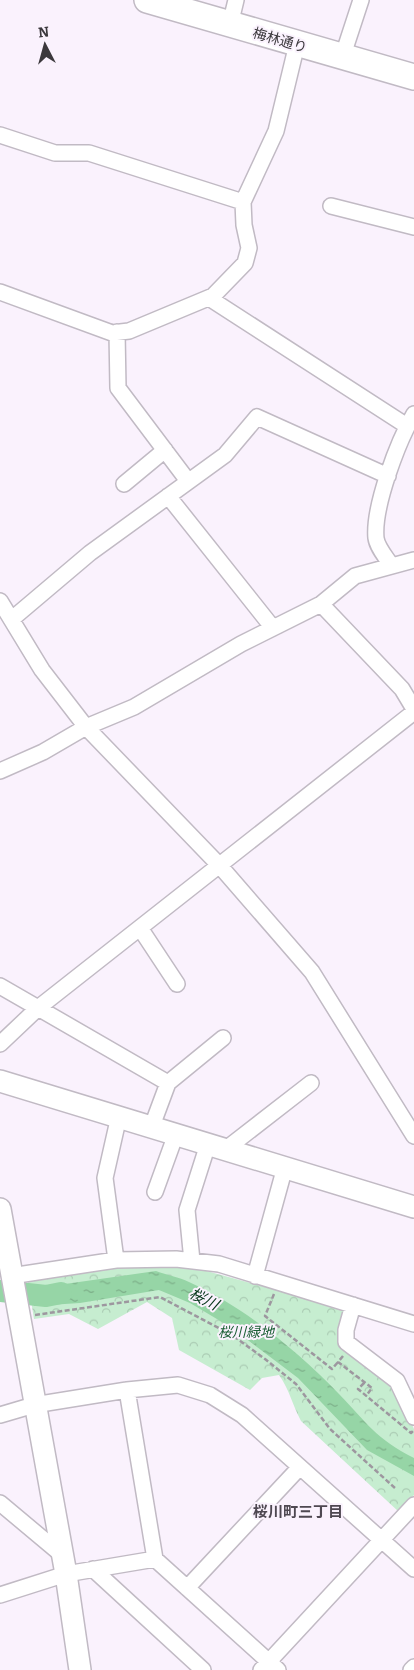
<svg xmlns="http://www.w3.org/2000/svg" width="414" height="1670" font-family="Bitter,'Noto Sans JP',serif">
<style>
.park{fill:url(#park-crowns)}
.water{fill:url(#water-ripples)}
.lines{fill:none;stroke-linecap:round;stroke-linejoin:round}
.river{stroke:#96d5a6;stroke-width:22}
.street-casing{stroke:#c1bac4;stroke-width:18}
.secondary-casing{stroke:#c1bac4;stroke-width:24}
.primary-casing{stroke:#c1bac4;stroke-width:28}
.path{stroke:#9d979f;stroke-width:2.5;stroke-dasharray:5 2.5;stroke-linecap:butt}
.street{stroke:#fff;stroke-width:15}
.secondary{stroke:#fff;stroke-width:21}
.primary{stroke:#fff;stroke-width:25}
.labels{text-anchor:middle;stroke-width:4;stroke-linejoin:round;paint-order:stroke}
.street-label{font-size:14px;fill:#3b383c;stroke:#faf2fd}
.park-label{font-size:14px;font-style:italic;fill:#1b5f35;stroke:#faf2fd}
.water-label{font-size:15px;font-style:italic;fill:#033518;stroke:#faf2fd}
.neighbourhood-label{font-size:15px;font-weight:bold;fill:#4e4851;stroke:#faf2fd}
</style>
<defs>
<pattern id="park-crowns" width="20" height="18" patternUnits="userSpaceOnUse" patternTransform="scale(1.25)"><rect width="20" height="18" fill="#c6edd0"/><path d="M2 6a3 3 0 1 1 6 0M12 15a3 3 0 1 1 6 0" fill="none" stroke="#abccb4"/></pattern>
<pattern id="water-ripples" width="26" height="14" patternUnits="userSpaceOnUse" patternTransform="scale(1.25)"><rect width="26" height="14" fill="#96d5a6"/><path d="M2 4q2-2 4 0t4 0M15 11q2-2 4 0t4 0" fill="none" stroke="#7cae88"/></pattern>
</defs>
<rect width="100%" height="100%" fill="#faf2fd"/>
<path class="park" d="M155,1262l37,5 153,42 -6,34 56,43 19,43v66l-15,17 -98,-91c-9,-17 -11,-30 -22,-46l-17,3 -12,12 -71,-40 -7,-32 -25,-16 -49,27 -29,-15 -35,5 -6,-37z"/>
<path class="water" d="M156,1271c11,4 23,6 33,11 54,24 110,70 150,112 28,29 37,45 75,64v18l-47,-26 -69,-72 -66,-50 -42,-25 -31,-13 -79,13 -46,3 -4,-17z"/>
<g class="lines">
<path class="river" d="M0,1291l46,5 15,-3"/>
<defs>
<path id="street" d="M230,25l6,-25
M342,58l19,-58
M0,135l55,18h34l154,49
M331,206l83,21
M0,292l112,41 17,-2 84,-35 32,-33 4,-15 -5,-23 -1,-23 33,-71 21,-87
M209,298l198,128
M117,332l1,56 70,93
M124,484l41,-34
M168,496l105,132
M391,565c-5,-8 -14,-18 -15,-27 -3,-31 22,-97 38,-124
M0,601l42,69 44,57 134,139 92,106 102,164
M321,604l81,85 12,20
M12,619l78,-66 135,-98 32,-38 131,59
M0,771l43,-19 43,-25 48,-20 107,-63 80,-40 34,-28 59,-16
M140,928l37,56
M0,986l168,97 -16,43
M0,1044l38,-36 376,-296
M168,1083l55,-45
M226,1149l85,-66
M155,1192l21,-58
M116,1260l-11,-82 14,-62
M192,1261l-5,-51 21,-66
M11,1276l105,-16 60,-1 43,5 195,60
M255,1276l30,-109
M353,1305l-7,25v12l51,39 17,36
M127,1390l28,169
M0,1415l34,-10 93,-15 51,-5 32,10 32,20 172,154
M0,1503l61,51
M93,1569l110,101
M187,1588l113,-121
M0,1595l66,-21 89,-15 123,111
M261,1670l153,-165
M411,1670l3,-3"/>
<path id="secondary" d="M0,1081l414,126
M0,1209l66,365 14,96"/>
<path id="primary" d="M147,0l267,77"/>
</defs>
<use href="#street" class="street-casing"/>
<use href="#secondary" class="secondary-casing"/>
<use href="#primary" class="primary-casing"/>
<path class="path" d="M274,1294l-9,22 67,53 6,-7
M35,1315l125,-18 72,38 33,24 31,25 34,45 66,60
M343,1356l-5,6 34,26 -6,8
M364,1383l-6,6 53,44 3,-3"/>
<use href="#street" class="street"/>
<use href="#secondary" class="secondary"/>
<use href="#primary" class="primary"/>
</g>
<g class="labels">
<g class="street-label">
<text transform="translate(280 40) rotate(16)" y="5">梅林通り</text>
</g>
<g class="park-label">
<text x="246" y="1337">桜川緑地</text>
</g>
<g class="water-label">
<text transform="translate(204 1299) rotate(27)" y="5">桜川</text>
</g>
<g class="neighbourhood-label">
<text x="298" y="1517">桜川町三丁目</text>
</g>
</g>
<g transform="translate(45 45) rotate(354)" stroke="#faf2fd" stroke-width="4" paint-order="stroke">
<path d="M0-4L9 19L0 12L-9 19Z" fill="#3b383c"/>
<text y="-8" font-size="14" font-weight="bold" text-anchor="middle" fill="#3b383c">N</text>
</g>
</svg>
